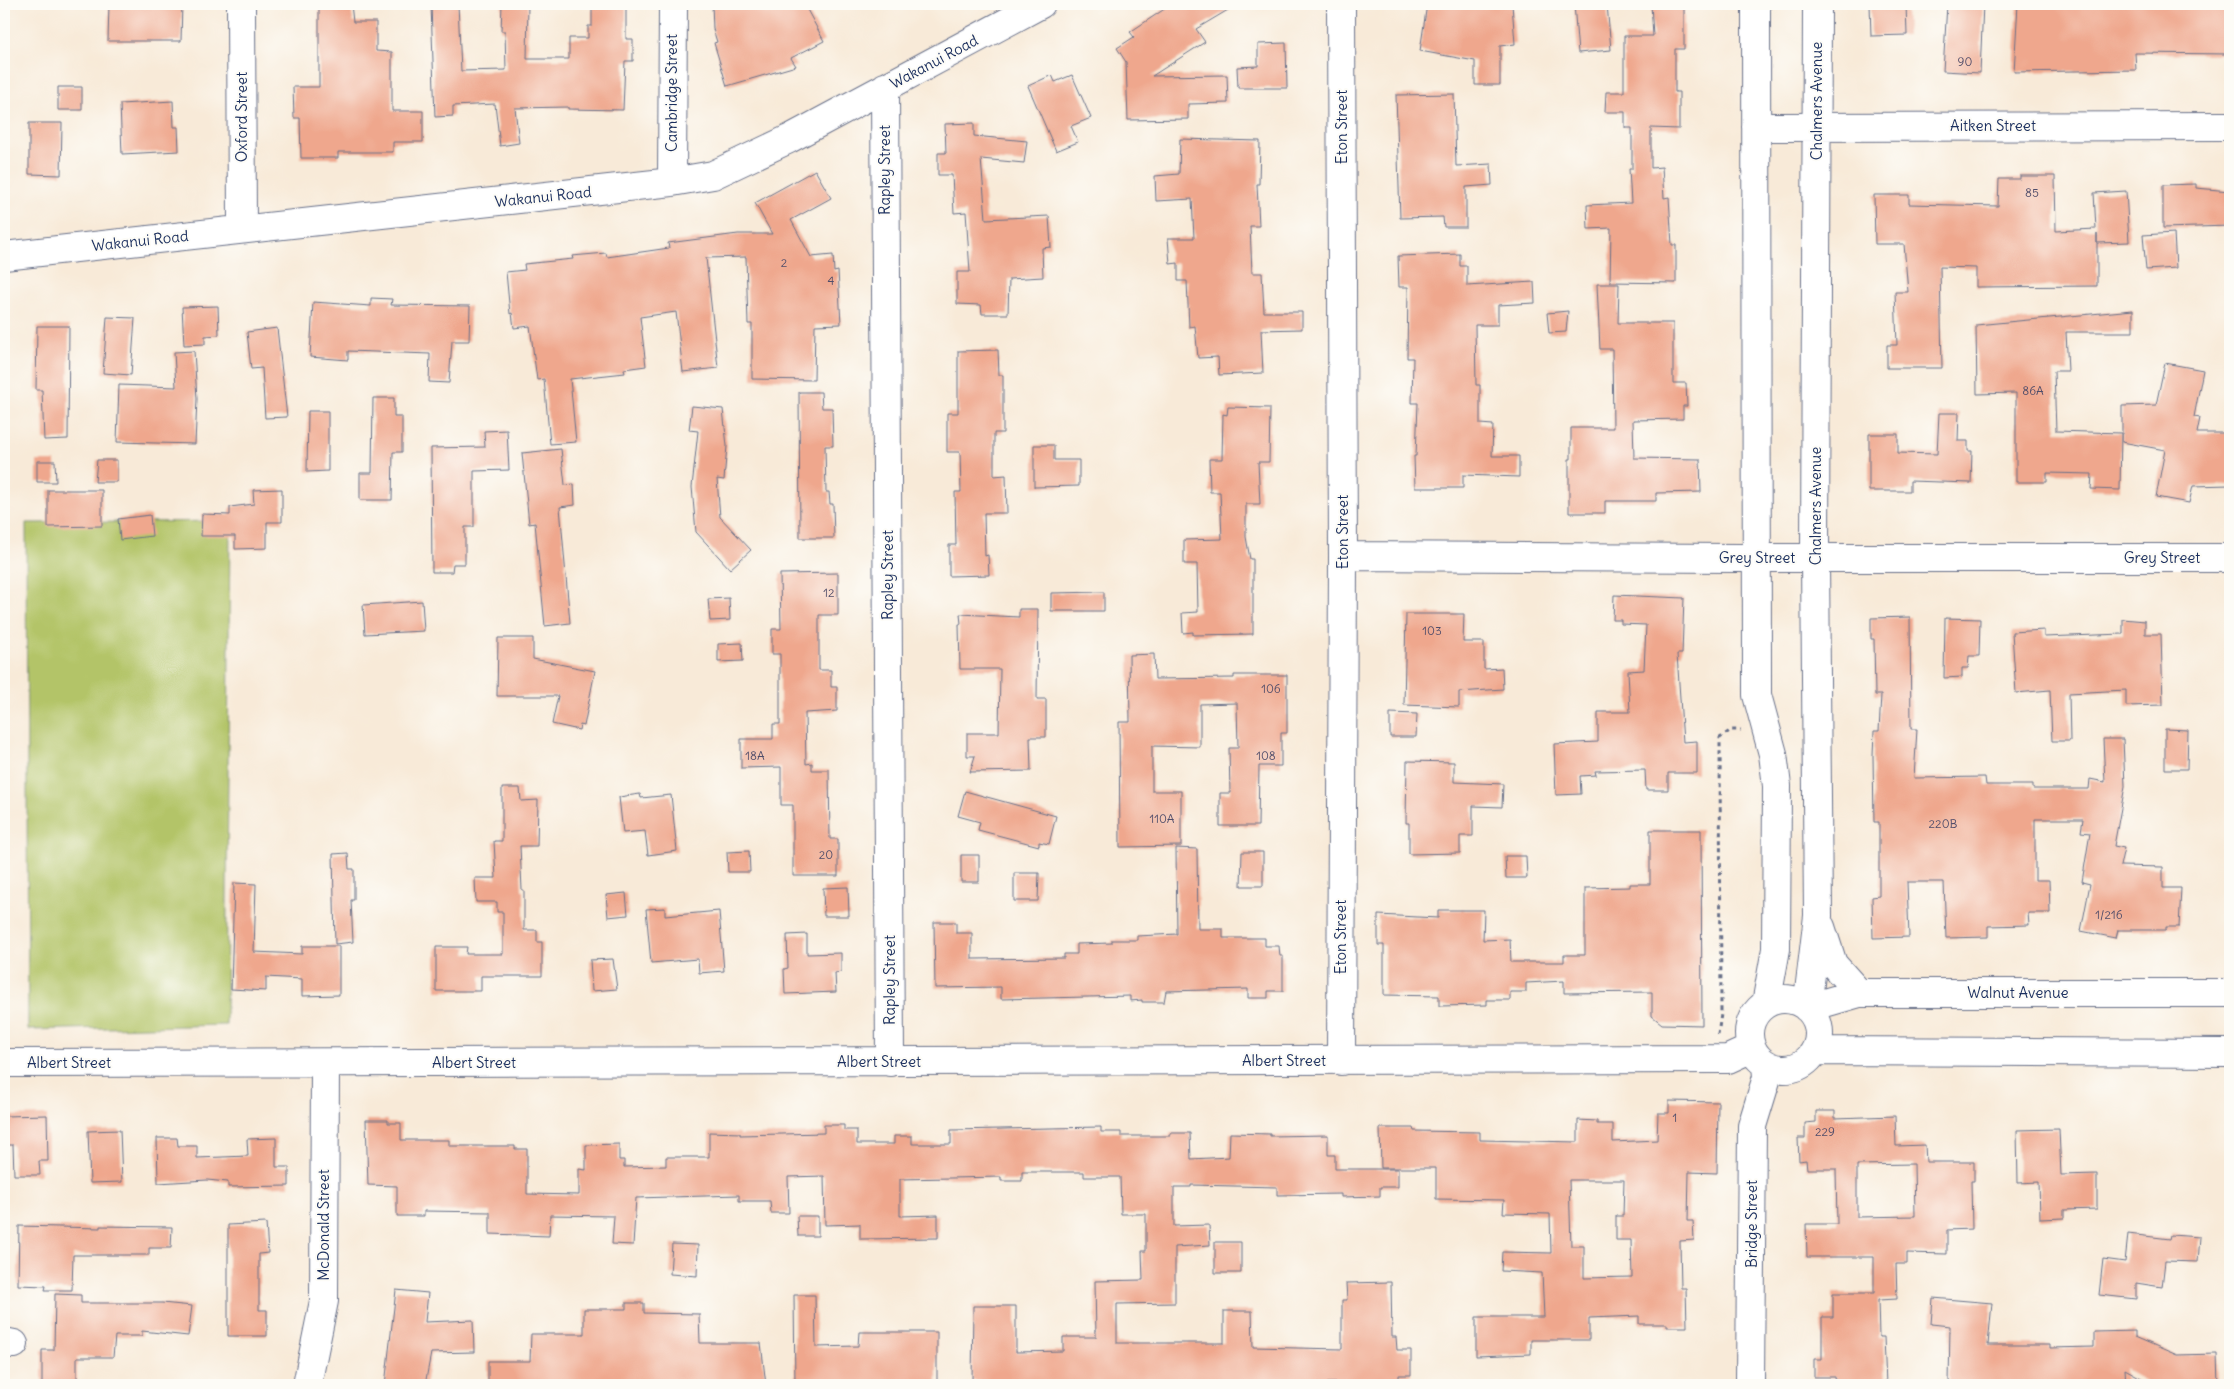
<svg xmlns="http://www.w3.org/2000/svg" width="2234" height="1389" font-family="Delius,sans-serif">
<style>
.green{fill:#b3c468;stroke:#677a63}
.building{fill:#efa78d;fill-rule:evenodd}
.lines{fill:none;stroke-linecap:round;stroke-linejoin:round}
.minor-casing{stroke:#687089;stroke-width:30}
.path{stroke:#687089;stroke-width:3;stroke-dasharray:4 4;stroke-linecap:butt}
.minor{stroke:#fff;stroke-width:28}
.labels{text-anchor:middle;stroke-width:4;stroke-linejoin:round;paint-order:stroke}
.number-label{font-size:12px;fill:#504d6a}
.street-label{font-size:15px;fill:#1b2f5e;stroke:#fdfcf7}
</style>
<rect width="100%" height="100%" fill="#fdfcf7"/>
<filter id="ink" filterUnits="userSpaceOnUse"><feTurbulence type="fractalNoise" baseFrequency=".02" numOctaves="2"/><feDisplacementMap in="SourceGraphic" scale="10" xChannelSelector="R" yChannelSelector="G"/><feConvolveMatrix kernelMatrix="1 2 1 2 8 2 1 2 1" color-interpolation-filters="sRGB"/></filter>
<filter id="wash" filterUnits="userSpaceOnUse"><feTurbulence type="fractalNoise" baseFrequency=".0096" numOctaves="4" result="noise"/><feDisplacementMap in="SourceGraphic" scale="20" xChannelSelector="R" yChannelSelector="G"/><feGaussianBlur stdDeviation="1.12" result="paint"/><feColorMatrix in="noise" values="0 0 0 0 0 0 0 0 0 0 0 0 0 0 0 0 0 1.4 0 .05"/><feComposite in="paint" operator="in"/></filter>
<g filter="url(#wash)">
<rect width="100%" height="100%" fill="#f8ead8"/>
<path class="green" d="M230,521l-4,504 -198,5 -2,-507z"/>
<g id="blocks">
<path class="building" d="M109,4h73l-1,37h-73z
M319,4h32l2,18h23v29l16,1v59h31v31h-30v10h-55v6h-37l-1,-40h-6l-1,-31h26z
M458,4l3,67 45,-1 -1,-39h-4l1,-27h26l-1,55h42v-21h19v-12h4v-22h34v35h7v22h-8l-2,49 -55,-1v-2l-53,1 4,35 -19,3 -5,-42 -42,2v10l-18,1 -4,-112z
M712,4h92l20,37 -33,17 5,8 -69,20 -13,-43 3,-1 -4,-13z
M1172,4h66l-42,25 9,13 -53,34 75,-1 1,28 -40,1v15l-60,1 -2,-58 -9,-14 17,-11 -4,-5z
M1427,4h85l3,40 -15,2v39h-25v-24l-55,-10z
M1574,4h33l4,46 -33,3z
M1651,4h33v45h-9v43h4v37l-28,-1v40l11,-1 2,31 5,-1 3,48h4v38l-66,-1 1,-54 -23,1 -1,-24 44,-2 -2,-34h3v-41h-7v-16h-20l1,-20h18v-56h29z
M1870,4h36l1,31 -36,1z
M1947,4h36l-3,69 -37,-2z
M2018,4h212v50l-95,-1 1,17 -122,2z
M1286,43l1,45h-49l-1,-21 21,-1v-22z
M1052,75l3,7 17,-7 19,43 -20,8 7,16 -22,9 -28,-65z
M58,87h24v23h-24z
M1454,94l2,72 35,-2 1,21 -26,2v40h-22l-1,-10 -43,1 -4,-123z
M173,101l1,26h4l1,24 -57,3 -2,-50z
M29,123h33l-1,52 -32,-1z
M974,123v13l53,5 -3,22 -43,-4 5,60 63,-3 2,31 -9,1 1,29 -34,2 -1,35h-26l-1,-9 -24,-1v-32h13l-4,-60 -12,1 -2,-38h-14v-22h8l-1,-29z
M1180,139l80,2 -1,43h-2l2,42h-9l2,47h10l2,39h38v17l-41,1 2,43 -44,2 -1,-18 -20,1 -3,-32 -6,1 -2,-46h-9v-18l-8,1 -2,-26h26l-2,-39 -36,2 -1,-25 24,-2z
M815,170l16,28 -40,22 20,37 22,-2 1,17 4,-1 3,53 -26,1 -1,55 -62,-1v-55h-4l-2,-67 -40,1 12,110 -35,4 -7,-60 -36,5 6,49 -22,3 1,4 -55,6 6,63 -26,2 -6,-65 -7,1 -7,-54 -16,2 -2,-15 -2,1 -4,-42 19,-2 -1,-6 49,-5 -1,-3 34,-3 1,4 62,-9 -1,-5 70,-9h34l-17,-31z
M2020,176h35l1,55 40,-2 -2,-36 32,-2 3,51 -32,1v-9v52l-121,1v-19l-36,-1 2,101h-55v-23h10l-2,-53h13l-4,-48h-29l-1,-49h35v9l89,2 1,-27h21z
M2196,184v4l34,3v35l-67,2v-43z
M2174,233l2,35 -30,2 -3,-35z
M1460,254v12h7v20l67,-4 1,21 -37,2v20h-23l1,60h4v39l13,1 -1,31h27v21l-56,-2v13h-48l-1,-32h2l2,-53h-6l1,-45h-6l1,-71h-9l-1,-31z
M1597,284h22l-1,39h55v60h13l1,23h-4v13l-50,1 1,38 66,1 1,33 -45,1v8h-51v12h-36v-54h2v-31h42l-1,-79h-12z
M371,298l21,1 -1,6 79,1 -1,35h-17l-3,42 -20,-1 1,-28 -82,-3v9l-38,-3 3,-55 58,4z
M218,306l1,29 -14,1v8l-21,1 -2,-38z
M2133,310v22h-67l2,39h-14l2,60 65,2 -1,57 -29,-1 1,-15 -45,-1v9h-31v-89l-39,1 -1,-69z
M1568,311l-2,21 -17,1 -2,-20z
M107,317l28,1 -4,57 -28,-2z
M37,326h32l-1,113 -24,1 -2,-50h-6z
M277,328l10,89 -22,1 -3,-50 -11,1 -4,-37z
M998,350l1,25h4v58h-9v43l12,-1 1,38h-23l1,43 3,-1 1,20 -40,1v-31h7l-1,-53h6l-1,-40h-13v-39h11v-62z
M194,351l3,48 -2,45 -78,-2 2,-57 57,2 -2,-35z
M2165,363l38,7 -9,47 6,1 -3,15h33v52l-37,1 -4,17 -33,-6 9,-47 -43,-8v-36l34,-1z
M799,392h22l1,16h10l1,38h-8l1,46h3l1,12h3l1,34h-34z
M373,398h21v19h8v35h-9l-1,48h-32v-27h12z
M692,406l31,3 4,37 -3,34 -7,-1 3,38 31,33 -21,19 -34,-37 -4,-45 6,-56 -9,-1z
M1228,407l42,1 -1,54h-11l2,42h-14v33l4,22h3v75l-60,1v-3l-10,1 -1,-20 16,-1 -1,-48h-13v-24l38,-1 -2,-47h-10l-1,-33h13l1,-45 4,1z
M308,411h20v60l-21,1z
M1939,413h20l-1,28h10v10h4l-1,32 -61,-2v10h-41v-57h29v19l39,1z
M507,430l2,40 -35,1v56h-9v37h-12l-1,8h-20l-1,-124 54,-1 -1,-16z
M1034,445h20v15h25v26l-45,1z
M561,449l4,36 9,-1 1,21 -15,2 10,116 -25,3 -10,-103 -6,1 -7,-71z
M97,460h20v22h-22z
M37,461h18l1,21h-19z
M282,489v33h-15v26l-32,1v-13h-34l1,-22 28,1v-8l24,-3 -1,-14z
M48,490h54v36l-54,1z
M150,515l2,21 -32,4 -2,-21z
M838,573v42h-19v55h12v17h6v24l-32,2 1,51 6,-1v7h17l1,69h8v37h-45v-71h-12v-38l-40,1v-29h32v-15h7v-70h-8v-25h9l-1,-55z
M1104,592v19h-53v-18z
M1614,595l70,3 -2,56h-5l6,88 14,-1v32h-29v17h-22l-1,-20 -50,1 1,4 -16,1 1,18 -25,1 -2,-51 44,-2v-30h32l-2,-41 16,-1 2,-45 -25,-1v-4h-8z
M729,598l1,22 -20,1 -2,-22z
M422,601l2,30 -59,3 -2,-29z
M1019,609h19l-1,90h9v38h-16l1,34 -61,1 5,-16h-8v-23h32l1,-64h-40l-1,-45h2l-1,-10 59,3z
M1406,614h58l-1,28h21v27l18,-1 1,21 -44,3v15l-55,-2z
M1910,617l1,112h6l-3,49 71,-1 1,8h47v4h56l1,-10 15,3 -2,-43h20l2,47 -11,60 10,2 -4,18 43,1v21h18l-2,39h-13v3h-48l-2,8 -35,-7 9,-47 -8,-2 8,-49 -9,-1 2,-13h-48v61h14l1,33h-22l1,12 -41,1v11l-42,1 -2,-56h-37l2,55 -36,1 -1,-41 7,-1v-74h-5l-1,-66 1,-25h5l2,-36h-6l-1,-56h-3v-21z
M1945,618l35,1 -1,37h-10l-1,12h-6v9l-18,1z
M2123,619l22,2v13h16l2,71 -37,1v-16l-57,3 1,48h-18l-2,-51 -34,3 -4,-61 32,-2v7l79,-3z
M498,638h35v21l62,12 -11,55 -4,-1 -1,5 -27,-6 6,-28h-61z
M742,643l1,18 -25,1v-18z
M1154,654l1,25 79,-1v-3h53v58h-6v33h-22l-1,60h-38v-33h10l-1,-45h9l-1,-45 -37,1v43l-48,-1v45h29v55l-61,1 -1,-125h11l-1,-67z
M1390,713l27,1 -1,23h-26z
M2165,729l23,1 -1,39h-22z
M1407,761l47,1v20l49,2 -1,23 -29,-1v30h-13v17l-51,1v-31h-3z
M502,788h18l1,13 17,-1 -1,46h-17l2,44h2v40h13v12h5v34h-61v15h-45v-44h31l-1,7h37v-42h-6v-10h-21l-1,-24h21l-2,-37h8z
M965,791l91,25 -7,28 -10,-2v4l-61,-16 2,-8 -22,-6z
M640,794l1,4 30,-3 6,56 -29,4 -3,-24 -22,2 -4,-36z
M1650,830h51l1,195 -40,-1 -10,-8v-24l-88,1v-12l-38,2v9h-16v8h-23v5l-48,1v-10l-55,-1v-50h-6v-30l60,3v-8h46l-1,30 27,-1 1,23h53v-7h21v-67l45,-1v-3h20z
M1176,848l21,1 1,80h25v9h42v8h14l1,10h3v35h-15v7h-20v-9l-82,2 -2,11h-22v-2l-12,1v-5l-129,3v-12l-66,1 -1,-66h22v11h16v26l92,-1v-4h13v-10l35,-1v-3h25v-4l40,-2z
M749,851l1,21h-22l-1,-20z
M1242,852h21v34h-22z
M348,853l1,16h5v31h-3l2,42 -18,2 -2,-90z
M961,855h18v27h-18z
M1505,856h21l1,22h-21z
M1014,873h25l-1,28h-24z
M234,883l22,1 -2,68 48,2v-8h37v49l-37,1v-17l-36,-2v14l-35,-2z
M848,887l1,29h-25l-1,-28z
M626,893l2,22 -20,2 -2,-22z
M665,908v8l54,-5 5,60 -25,2 -1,-14 -47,4 -5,-54z
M807,934v20l34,-1v19l-6,1 1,19 -51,2 -1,-25 4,-1 -1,-33z
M613,959l4,30 -25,2 -2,-31z
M1669,1101l49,1 -1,71 -28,-1 -1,49h5l1,19 -14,1 1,47h5l1,39h-20v-3h-28v-8l-50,2v22h-58v14l-55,2v-39h68l-2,-44 -41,-2 1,-19 49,1 -1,-39 -47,-1 1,-13 -68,-1v-31h-55l-1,-40h33l1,3 66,1v8l98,2v-22l19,1v3h16v18l44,-2 1,-27h11zM1569,1180h55l-1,36h-7v24h15l1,37 -48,1v-32h-13z
M1816,1111h19v7l60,-2 1,30 29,-1 1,17h48v19h-3l1,48 -25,1v24l-40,-1v11h-11l1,35 -19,1 1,37h5l2,48h-50l-1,-8h-21v-18h8v-42h11v-24h41v-36h-67l-1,-33h31l-1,-55h-29l-1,-9 -7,1 -1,-23h7v-15l11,-1zM1914,1164l1,52 -58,1v-52z
M47,1115l1,46h-9l1,14h-26l-1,-30h-9v-29z
M366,1120h22v3h13v17h48v6h66v3h12v45l52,1v-26l7,1v-25l33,-1v16h5v7l42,-1v-9h43v-25l31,1v2l84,-2v-8h20v5h13v14h37v-8h18v8h39v-14l150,-3v5h20v4h49v-3h20l1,26 38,-2 1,-24 40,1v2l58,-1v20h7v14h63v18h-18v9l-39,1v-3l-64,1v-8l-86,-2v2h-17v39l35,-1 1,20 -35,2v56l-58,1v39h107v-32h28l1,36 89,2v-49h5l-1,-17 45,-1 1,55h4l1,13h14v25h-12v10h-28l-1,-2h-42l-6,2h-135v-1l-176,1v-2l-39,-2 1,-75h43v46l47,-1v-14h33l-1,-56 48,-1 -1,-29h4v-37h-25l-1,-37h-36v-5h-62v9h-21v-4l-101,2v37l38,-1v23l-78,1v-15l-35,1 -1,-49 -36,1 1,36h-18l-1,-12h-31v-6l-103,3 -3,47 -21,-1 2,-28 -64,-1 -1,21 -59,-2v-22l-66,-1v5h-27v-30l-29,-1z
M2059,1129l2,46 36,-1v35l-33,1v8l-24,1 -1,-37 -21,1 -1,-53z
M120,1130l2,52 -32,1 -2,-52z
M157,1138h20l1,8h19v12l51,-2 -1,-17 29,-1v29h13v19l-61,1v-5l-21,-2 -49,3z
M797,1216h21v20h-20z
M266,1223l2,30 -9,1v56h8v26h-39v-111z
M19,1226l81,2v-2l72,1 -1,21h-22v7h-76l-1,35h-27l1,-4 -28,-1z
M2128,1234l42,5 1,-4 29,2 -2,25 -33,-1 -3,26 -26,-4v16l-37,-4 4,-36 22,3z
M1215,1242h26v31h-26z
M672,1244l26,1 -1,31 -27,-2z
M396,1290l32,3 -3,29 48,-2 1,32 -43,1 -6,32h-40z
M55,1294l26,1v8h81l30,3 -4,30 -46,-5v5h-27l-2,21h-36v28h-35v-35h12z
M794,1295h21l1,52 42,-1 1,-14h78v51l-142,2z
M1933,1298l59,5 -4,42h62v3l44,-1v-15l41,-1v6l42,18 40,-1 1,31h-64l-29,-16 1,16h-177l1,-59 -19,-2z
M626,1303h18v10l55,1 1,29h61l5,42h-278v-24h42l1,-27h53v-25h42z"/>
</g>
</g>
<g filter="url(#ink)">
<use href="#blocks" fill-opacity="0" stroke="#687089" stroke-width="1"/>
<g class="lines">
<defs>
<path id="minor" d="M241,4l1,225
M1756,4l1,691 16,59 4,32 -1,163 -10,55
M1817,4l-2,554 3,358 -11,92 52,-15h371
M885,87l5,975
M1756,127l474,-1
M672,182l1,-178
M4,256l668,-74 41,-7 76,-36 252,-135
M1343,556l398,2h489
M1821,927l12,37 26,29
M1749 1034a35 35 0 1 1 70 0a35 35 0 1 1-70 0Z
M1815,1051l415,2
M1341,1061l2,-505 -2,-552
M4,1063l1724,-4 24,-11
M4,1342l10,2
M307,1385l17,-84 1,-238
M1750,1385l2,-259 15,-49 -1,-13"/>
</defs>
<use href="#minor" class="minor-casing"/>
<path class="path" d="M1718,1035l3,-21 -1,-276 11,-8h10"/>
<use href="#minor" class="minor"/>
</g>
</g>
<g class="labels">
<g class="number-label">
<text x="1965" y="66">90</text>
<text x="2032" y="197">85</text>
<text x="784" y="267">2</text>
<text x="831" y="285">4</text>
<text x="2033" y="395">86A</text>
<text x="829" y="597">12</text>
<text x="1432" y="635">103</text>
<text x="1271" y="693">106</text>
<text x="755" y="760">18A</text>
<text x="1266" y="760">108</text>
<text x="1162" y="823">110A</text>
<text x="1943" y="828">220B</text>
<text x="826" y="859">20</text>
<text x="2109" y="919">1/216</text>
<text x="1675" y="1122">1</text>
<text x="1825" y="1136">229</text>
</g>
<g class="street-label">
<text transform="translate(934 62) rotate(-28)" y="5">Wakanui Road</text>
<text transform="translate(672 93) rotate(-90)" y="5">Cambridge Street</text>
<text transform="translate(1817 101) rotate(-90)" y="5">Chalmers Avenue</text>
<text transform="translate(242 117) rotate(-90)" y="5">Oxford Street</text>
<text x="1993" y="131">Aitken Street</text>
<text transform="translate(1342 127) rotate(-90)" y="5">Eton Street</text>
<text transform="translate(885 170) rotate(-90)" y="5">Rapley Street</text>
<text transform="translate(543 197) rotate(-6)" y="5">Wakanui Road</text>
<text transform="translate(140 241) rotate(-6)" y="5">Wakanui Road</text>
<text transform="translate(1816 506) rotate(-90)" y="5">Chalmers Avenue</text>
<text transform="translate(1343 532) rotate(-90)" y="5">Eton Street</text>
<text x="1757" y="563">Grey Street</text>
<text x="2162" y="563">Grey Street</text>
<text transform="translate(888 575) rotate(-90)" y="5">Rapley Street</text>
<text transform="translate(1341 937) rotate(-90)" y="5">Eton Street</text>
<text transform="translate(890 980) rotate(-90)" y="5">Rapley Street</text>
<text x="2018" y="998">Walnut Avenue</text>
<text x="1284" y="1066">Albert Street</text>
<text x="879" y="1067">Albert Street</text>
<text x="69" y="1068">Albert Street</text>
<text x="474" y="1068">Albert Street</text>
<text transform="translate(1752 1224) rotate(-90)" y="5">Bridge Street</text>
<text transform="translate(324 1225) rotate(-90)" y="5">McDonald Street</text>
</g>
</g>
<rect width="2234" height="1389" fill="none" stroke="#fdfcf7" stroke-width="20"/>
</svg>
